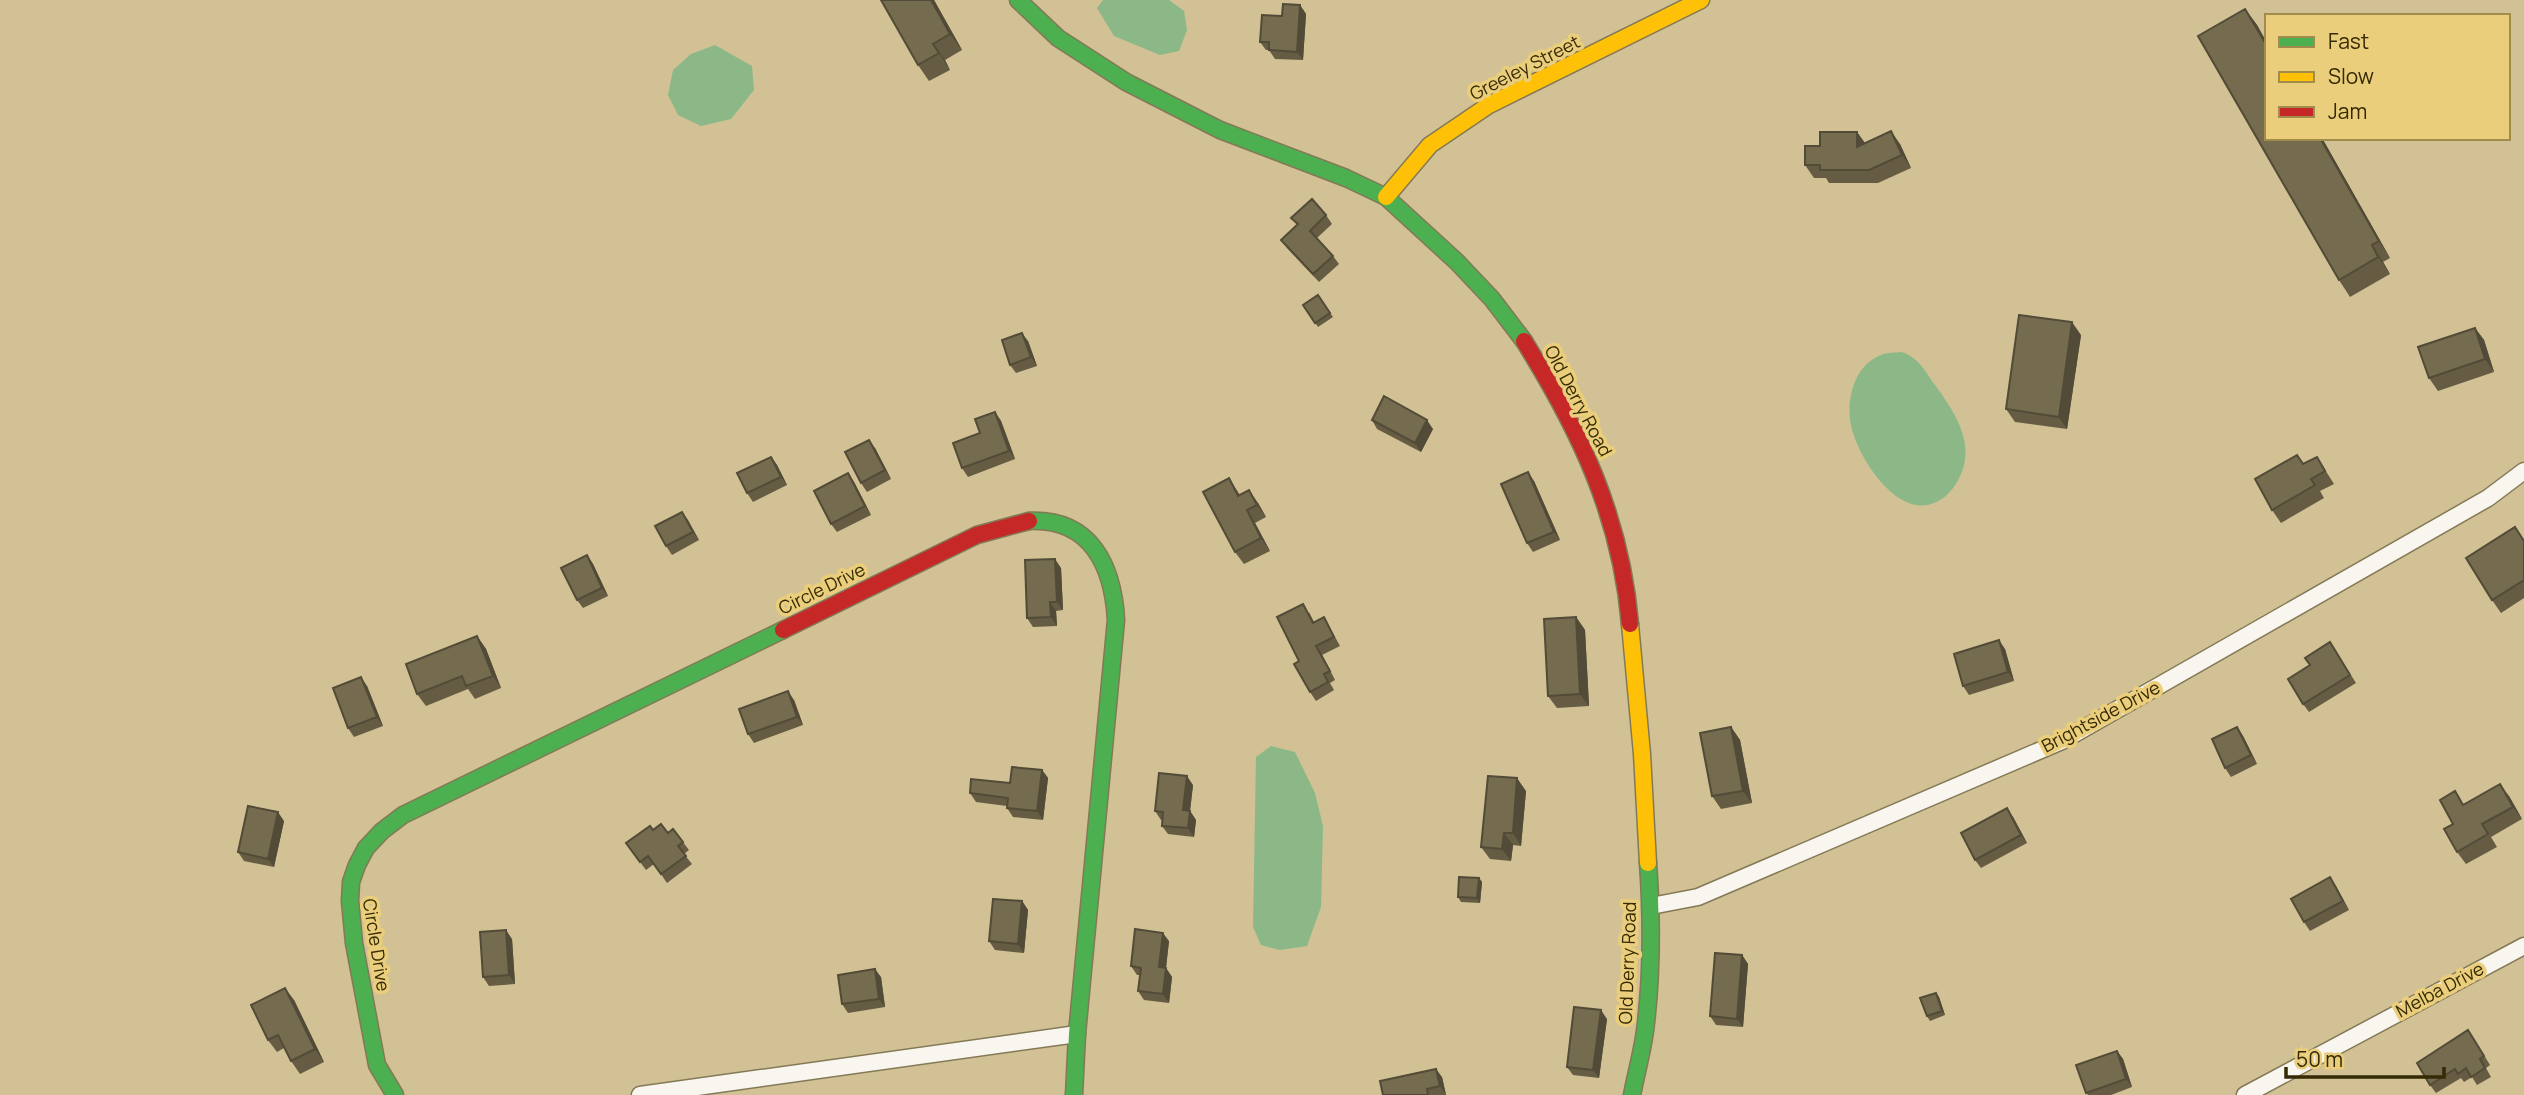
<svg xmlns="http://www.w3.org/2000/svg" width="2524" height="1095" font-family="Manrope,sans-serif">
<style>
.water{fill:#8cb887}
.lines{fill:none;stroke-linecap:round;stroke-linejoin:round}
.street-casing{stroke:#847957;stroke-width:19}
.fast-casing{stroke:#847957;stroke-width:19}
.slow-casing{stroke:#847957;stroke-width:19}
.jam-casing{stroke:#847957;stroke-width:19}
.street{stroke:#f8f6ef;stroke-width:16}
.fast{stroke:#4caf50;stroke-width:16}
.slow{stroke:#ffc107;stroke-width:16}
.jam{stroke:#c62828;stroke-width:16}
.wall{fill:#655c43}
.shaded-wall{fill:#524b37}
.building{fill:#756b4e;stroke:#524b37;stroke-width:2}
.labels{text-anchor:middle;stroke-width:7;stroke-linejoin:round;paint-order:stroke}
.street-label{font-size:18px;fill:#352a05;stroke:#eace7b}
</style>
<rect width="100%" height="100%" fill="#d1c194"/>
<path class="water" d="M1103,0h66l15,11 3,19 -8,21 -19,4 -46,-19 -17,-28z
M715,45l37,21 2,24 -23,29 -30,7 -23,-11 -10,-20 5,-25 18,-16z
M1902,352c18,7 22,18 33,33 21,29 43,62 22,97 -4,8 -14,18 -23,21 -36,15 -72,-41 -81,-70 -9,-27 -1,-67 28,-78 6,-3 14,-2 21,-3z
M1271,746l24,6 20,41 8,33 -2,81 -14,39 -27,4 -19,-5 -8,-18 3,-170z"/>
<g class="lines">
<defs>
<path id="street" d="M1651,906l47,-9 364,-156 426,-243 36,-27
M640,1095l437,-61
M2245,1095l279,-149"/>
<path id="fast" d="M1018,0l40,38 68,44 94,48 126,48 40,19 71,65 35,37 32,42
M1029,521c62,-3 84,45 87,99l-39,414 -3,61
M395,1095l-18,-30 -23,-122 -4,-42 1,-19 6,-17 9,-17 16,-17 21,-16 380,-185
M1632,1095c4,-21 10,-42 13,-64 7,-55 7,-112 3,-168"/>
<path id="slow" d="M1386,197l44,-52 59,-40 212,-105
M1630,624l12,130 6,109"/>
<path id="jam" d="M1524,341c56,90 97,176 106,283
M783,630l194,-95 52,-14"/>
</defs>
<use href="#street" class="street-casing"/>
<use href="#fast" class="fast-casing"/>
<use href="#slow" class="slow-casing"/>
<use href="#jam" class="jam-casing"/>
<use href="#street" class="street"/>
<use href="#fast" class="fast"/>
<use href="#slow" class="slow"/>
<use href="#jam" class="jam"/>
</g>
<path class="wall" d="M881,0h53l28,50 -17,10 5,10 -21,11 -11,-16z
M1300,5l6,9 -3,46 -28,-1 -6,-9h-3l-6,-8 22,-26z
M2245,9l12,16 10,18v95h55l68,120 -7,4 7,12 -40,23 -11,-17 -141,-244z
M1857,132l8,11 35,1 11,24 -33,15h-49l-3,-5h-12l-9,-13 15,-19z
M1326,215l6,9 -15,14 16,18 6,8 -20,18 -32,-34 -6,-8 16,-15 -6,-7z
M1318,295l15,22 -15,10 -15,-22z
M2475,328l9,12 10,32 -56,19 -9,-13z
M2081,335l-14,94 -52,-7 -9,-13z
M1028,341l9,25 -21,7 -6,-8z
M995,412l6,9 14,38 -47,18 -6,-9 18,-35z
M1372,420l61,9 -12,23 -44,-23z
M875,448l16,31 -24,13 -6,-9z
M2297,455l7,9 13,-7 17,27 -14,7 4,7 -43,25 -9,-13z
M771,457l6,8 10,20 -34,17 -6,-9z
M848,473l6,9 17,33 -34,17 -6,-8z
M1229,478l11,17 18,8 8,14 -11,6 15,28 -26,13 -9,-12z
M1534,481l26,59 -27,12 -6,-9z
M682,512l17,28 -27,15 -6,-9z
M2515,527l9,13v58l-23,15 -9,-13z
M587,555l6,9 15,32 -25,12 -6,-8z
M1061,568l2,42 -7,1 1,15 -24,1 -6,-9z
M1309,612l5,10 10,-5 5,9 11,20 -18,9 13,25 -5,3 4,7 -18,11 -6,-9 -11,-31z
M1576,617l9,13 4,76 -32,2 -9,-12z
M477,636l9,13 15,39 -26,11 -7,-10 -42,17 -9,-12z
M2330,642l26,41 -47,29 -6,-8 7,-39z
M2005,649l9,32 -45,14 -6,-9z
M367,686l16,40 -29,11 -6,-9z
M794,700l9,25 -49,18 -6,-9z
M1731,727l9,13 12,63 -31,6 -9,-13z
M2237,727l6,9 14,28 -26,13 -6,-9z
M1042,770l6,8 -5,42 -30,-3 -6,-9v-2l-31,-4 -6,-9 40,-10z
M1193,785l-3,26 6,9 -2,17 -26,-3 -6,-8v-6h-1l-6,-9z
M1526,791l-5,55 -8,-1 -2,16 -21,-2 -9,-12z
M2509,796l13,23 -31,18 6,10 -31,17 -9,-12 7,-48z
M2013,817l14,26 -46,25 -6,-8z
M284,821l-10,46 -30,-6 -6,-9z
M673,829l16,21 -5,4 8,10 -25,19 -13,-19 -8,6 -20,-27 27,-13 15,3z
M2330,877l19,33 -39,21 -6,-9z
M1479,878l3,4 -2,21 -19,-1 -3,-5z
M1022,901l6,9 -4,43 -29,-3 -6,-9z
M512,939l3,45 -26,2 -6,-9z
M1169,941l-3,27 6,9 -3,26 -25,-3 -6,-9 2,-16h-3l-6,-9z
M1742,955l6,9 -5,63 -27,-2 -6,-9z
M881,977l4,30 -37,6 -6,-9z
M1936,993l3,4 6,18 -15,6 -3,-5z
M294,1000l30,62 -24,12 -9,-13 -7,-13 -7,4 -9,-12z
M1607,1019l-8,59 -26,-3 -6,-8z
M2474,1039l16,26 -4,3 5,9 -14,8 -5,-8 -8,5 -3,-4 -25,15 -6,-8z
M2117,1051l6,8 9,28 -21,8h-23l-2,-2z
M1442,1077l4,18h-63z"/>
<path class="shaded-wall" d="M931,0h3l28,50 -12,-16z
M1300,5l6,9 -3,46 -6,-8z
M2245,9l12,16 10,18v3z
M933,44l12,16 5,10 -11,-17z
M1891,131l9,13 11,24 -9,-13z
M1857,132l9,13 -9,2z
M2320,138h2l68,120 -11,-17z
M2372,245l11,17 7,12 -12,-17z
M2072,322l9,13 -14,94 -8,-12z
M2475,328l9,12 10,32 -9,-13z
M1022,333l6,8 9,25 -6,-9z
M995,412l6,9 14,38 -6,-8z
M1427,420l6,9 -12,23 -6,-9z
M869,440l6,8 16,31 -6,-9z
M771,457l6,8 10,20 -6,-8z
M1528,472l6,9 26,59 -6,-8z
M848,473l6,9 17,33 -6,-9z
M1249,490l9,13 8,14 -9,-12z
M1247,510l8,13 15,28 -9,-13z
M682,512l6,8 11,20 -6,-8z
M587,555l6,9 15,32 -6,-8z
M1055,559l6,9 2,42 -6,-8z
M1050,602l6,9 1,15 -6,-9z
M1576,617l9,13 4,76 -9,-12z
M477,636l9,13 15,39 -8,-12z
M1999,640l6,9 9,32 -6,-9z
M1316,646l6,9 13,25 -5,-9z
M361,677l6,9 16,40 -6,-9z
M788,691l6,9 9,25 -6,-8z
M1731,727l9,13 12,63 -9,-12z
M2237,727l6,9 14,28 -6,-9z
M1042,770l6,8 -5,42 -6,-9z
M1187,776l6,9 -4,34 -6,-9z
M1517,778l9,13 -5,55 -8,-13z
M2500,784l9,12 13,23 -9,-12z
M2007,808l6,9 14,26 -6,-8z
M1190,811l6,9 -2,17 -6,-9z
M278,812l6,9 -10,46 -6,-8z
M1504,833l9,12 -2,16 -9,-12z
M2330,877l6,9 13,24 -6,-9z
M1479,878l3,4 -2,21 -3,-5z
M1022,901l6,9 -4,43 -6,-9z
M506,930l6,9 3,45 -6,-9z
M1163,933l6,8 -4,35 -6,-9z
M1742,955l6,9 -5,63 -6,-8z
M1166,968l6,9 -3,26 -6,-9z
M875,969l6,8 4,30 -6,-8z
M285,988l9,12 30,62 -9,-13z
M1936,993l3,4 6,18 -3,-4z
M1601,1010l6,9 -8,59 -6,-8z
M2117,1051l6,8 9,28 -6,-8z
M1436,1069l6,8 4,18 -6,-9z"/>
<path class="building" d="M881,0h50l19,34 -17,10 6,9 -21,12z
M1283,4l17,1 -3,47 -28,-2v-8h-9l2,-27 20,1z
M2245,9l22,37v92h53l59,103 -7,4 6,12 -39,23 -141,-244z
M1891,131l11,24 -33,15h-49v-5h-15v-19h15v-14h37v15z
M1312,199l14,16 -16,16 23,25 -20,18 -32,-34 17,-16 -7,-6z
M1318,295l12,18 -15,10 -12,-18z
M2019,315l53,7 -13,95 -53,-8z
M2475,328l10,31 -56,19 -11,-31z
M1022,333l9,24 -21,8 -8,-25z
M1384,396l43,24 -12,23 -43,-23z
M995,412l14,39 -47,17 -9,-25 27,-10 -5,-14z
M869,440l16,30 -24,13 -16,-31z
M2297,455l6,9 14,-7 8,14 -14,8 4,6 -43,25 -17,-31z
M771,457l10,20 -34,16 -10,-20z
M1528,472l26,60 -27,11 -26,-59z
M848,473l17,33 -34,18 -17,-33z
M1229,478l9,18 11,-6 8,15 -10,5 14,28 -26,14 -32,-60z
M682,512l11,20 -27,14 -11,-20z
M2515,527l9,14v39l-32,20 -26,-42z
M587,555l15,33 -25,12 -16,-32z
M1055,559l2,43h-7l1,15 -24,1 -2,-58z
M1303,604l10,19 11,-6 10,20 -18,9 14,25 -6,3 4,8 -18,10 -16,-28 5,-3 -22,-44z
M1576,617l4,77 -32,2 -4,-77z
M477,636l16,40 -27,10 -4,-10 -45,18 -11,-30z
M1999,640l9,32 -45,14 -9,-32z
M2330,642l20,33 -47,29 -15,-25 22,-14 -5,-7z
M361,677l16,40 -29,11 -15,-40z
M788,691l9,26 -49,17 -9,-25z
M1731,727l12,64 -31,5 -12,-63z
M2237,727l14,28 -26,13 -13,-29z
M1012,767l30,3 -5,41 -30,-3 1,-10 -38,-5 1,-14 39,4z
M1159,773l28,3 -4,34 7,1 -2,17 -26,-2 1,-14 -8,-1z
M1488,776l29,2 -4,55h-9l-2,16 -21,-2z
M2500,784l13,23 -31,17 6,10 -31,18 -13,-23 9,-5 -13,-24 15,-9 8,14z
M248,806l30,6 -10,47 -30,-7z
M2007,808l14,27 -46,25 -14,-27z
M661,824l7,9 5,-4 10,13 -5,4 8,10 -25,18 -13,-18 -8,6 -14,-19 24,-17 3,4z
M1459,877l20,1 -2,20 -19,-1z
M2330,877l13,24 -39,21 -13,-23z
M993,899l29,2 -4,43 -29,-3z
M1135,929l28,4 -4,34 7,1 -3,26 -25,-3 3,-23 -10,-2z
M506,930l3,45 -26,2 -3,-45z
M1715,953l27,2 -5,64 -27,-3z
M875,969l4,30 -37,5 -4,-29z
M285,988l30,61 -24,12 -13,-26 -10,5 -17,-35z
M1936,993l6,18 -15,5 -7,-18z
M1574,1007l27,3 -8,60 -26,-3z
M2468,1030l16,26 -4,3 5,9 -14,9 -5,-9 -8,6 -3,-5 -25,16 -13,-22z
M2117,1051l9,28 -40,14 -10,-28z
M1436,1069l4,17 -13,3 1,6h-45l-3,-14z"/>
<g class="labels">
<g class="street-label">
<text transform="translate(1525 68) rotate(-27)" y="6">Greeley Street</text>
<text transform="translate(1578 401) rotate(62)" y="6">Old Derry Road</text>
<text transform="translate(822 589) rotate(-26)" y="6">Circle Drive</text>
<text transform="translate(2101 717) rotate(-28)" y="6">Brightside Drive</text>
<text transform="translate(376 945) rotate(81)" y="6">Circle Drive</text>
<text transform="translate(1628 963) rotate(-88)" y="6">Old Derry Road</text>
<text transform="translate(2440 990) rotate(-28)" y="6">Melba Drive</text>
</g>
</g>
<rect x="2265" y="14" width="245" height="126" fill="#eace7b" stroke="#a28c4c" stroke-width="2"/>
<rect x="2279" y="37" width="35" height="10" fill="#4caf50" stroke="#a28c4c" stroke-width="2"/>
<text x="2328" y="49" font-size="21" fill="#352a05">Fast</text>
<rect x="2279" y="72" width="35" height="10" fill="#ffc107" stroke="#a28c4c" stroke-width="2"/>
<text x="2328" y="84" font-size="21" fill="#352a05">Slow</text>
<rect x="2279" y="107" width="35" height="10" fill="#c62828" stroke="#a28c4c" stroke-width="2"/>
<text x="2328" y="119" font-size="21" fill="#352a05">Jam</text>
<path d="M2286 1067v10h158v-10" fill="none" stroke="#352a05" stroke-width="3.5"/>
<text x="2296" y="1067" font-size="21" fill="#352a05" stroke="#eace7b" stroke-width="5" paint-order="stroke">50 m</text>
</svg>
